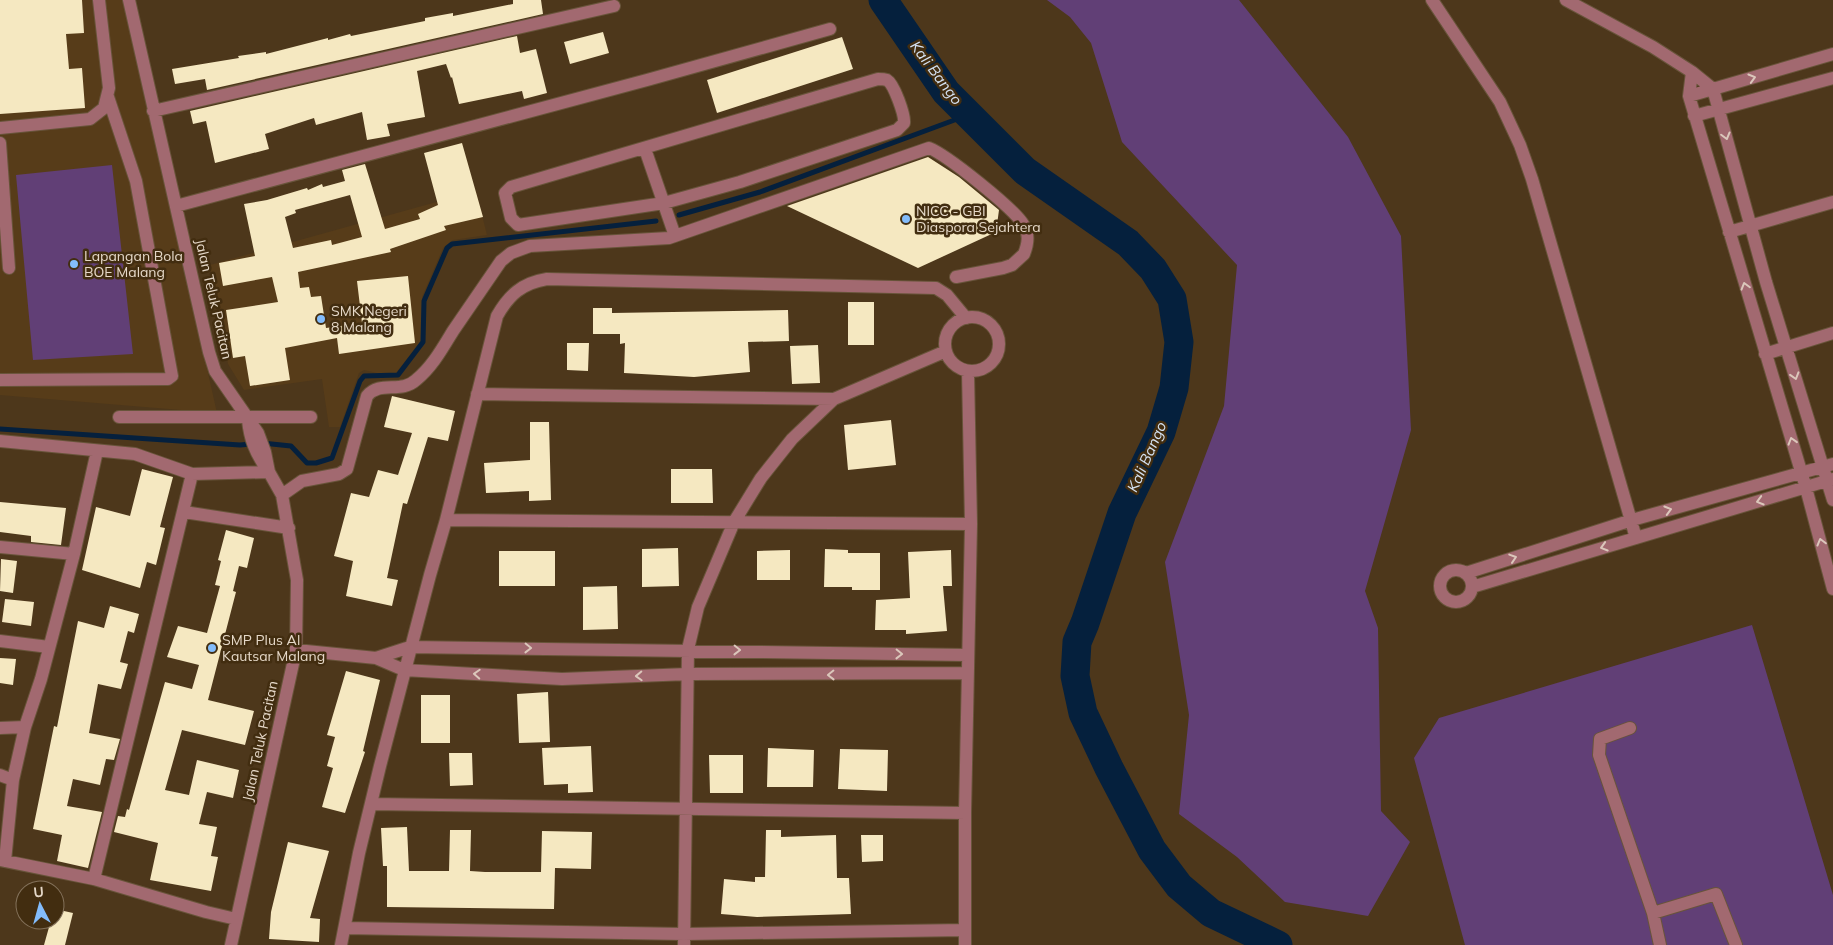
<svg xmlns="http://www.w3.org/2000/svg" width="1833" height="945" font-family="Mulish,sans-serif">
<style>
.built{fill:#573c19}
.green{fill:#613f76}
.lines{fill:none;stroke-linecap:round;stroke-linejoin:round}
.stream{stroke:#05203d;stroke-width:5}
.river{stroke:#05203d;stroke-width:29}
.building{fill:#f5e8c1;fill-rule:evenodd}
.minor-casing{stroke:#68543a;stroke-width:14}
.minor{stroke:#a26970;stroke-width:12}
.oneway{stroke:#dbc7bb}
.poi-dot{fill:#83bcfb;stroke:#422d10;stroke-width:2}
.labels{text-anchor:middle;stroke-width:5;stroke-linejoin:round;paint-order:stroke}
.poi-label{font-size:14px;fill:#e5d8c8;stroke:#422d10;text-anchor:start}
.street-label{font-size:14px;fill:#e5d8c8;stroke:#422d10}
.water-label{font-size:15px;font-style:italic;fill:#d4e2f3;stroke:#422d10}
</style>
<rect width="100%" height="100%" fill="#4d371b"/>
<path class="built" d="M0,0h124l93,413 -217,-18z
M476,191l11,44 -34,5 -10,8 -21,49v43l-27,34 -10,1 -21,-5 -5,3 -19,54h-11l-7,-48 -78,11 -16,-26 -18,-99z"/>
<path class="green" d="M1047,0h192l109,137 53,99 10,194 -46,161 13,37 3,183 29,31 -42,74 -83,-14 -48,-45 -58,-43 10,-99 -24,-153 59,-156 13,-141 -115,-123 -31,-99 -21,-26z
M112,165l21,189 -100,6 -17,-185z
M1752,625l81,270v50h-368l-51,-187 25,-40z"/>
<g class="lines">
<path class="stream" d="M679,215l81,-23 208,-77
M0,429l240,16 11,-1
M262,443l29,3 16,17h9l16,-5 28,-77 4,-5 34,-1 25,-33 1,-41 23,-53 5,-4 204,-23"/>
<path class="river" d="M883,0l63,92 79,79 103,72 25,26 19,30 7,43 -5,46 -13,44 -39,81 -37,110 -8,19 -2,34 8,37 26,55 43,82 27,36 32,27 67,32"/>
</g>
<path class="building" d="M0,0h82l2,33 -18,1 3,35 13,-1 3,40 -85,6z
M513,0h28l2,14 -336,76 -2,-11 -30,5 -3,-15 67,-11 -1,-2 28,-4v2l62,-16v2l22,-6 1,2 74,-15v-3l28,-5v3l60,-12z
M603,32l6,21 -39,11 -6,-22z
M517,36l3,17 16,-4 11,44 -23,6 -2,-8 -63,13 -7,-27 -1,1 -5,-14 -29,7 8,46 -38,7 3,12 -23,4 -5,-28 -46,13 -2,-7 -49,16 4,15 -54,14 -9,-42 -13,3 -3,-13z
M842,37l11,32 -136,44 -10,-33z
M462,143l21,74 -39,9 2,4 -56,19 1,3 -93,20 2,16 9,-1 2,10 10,-1 5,32 36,-5 -5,-42 51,-5 7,67 -76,11 -2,-16 -52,10 5,32 -40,6 -5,-30 -12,2 -7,-48 52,-8 -6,-25 -49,9 -4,-23 36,-7 -11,-52 23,-4 40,-12 1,2 14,-6 1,3 22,-6 -3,-11 23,-6 20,65 35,-10 -2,-5 20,-9 -14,-52zM350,195l12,42 -30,8 -1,-5 -38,8 -8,-31 11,-4 -1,-3z
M928,157l31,20 40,33 -3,22 -78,36 -131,-62z
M848,302h26v43h-26z
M593,308h19v5l176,-3 1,31 -41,1 2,30 -56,5 -70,-4 1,-30 -5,1v-10h-27z
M567,343h22l-1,28 -21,-1z
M818,345l2,38 -28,1 -2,-38z
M392,396l63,15 -7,30 -20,-4 -21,67 -4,-1 -16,75 11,2 -6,26 -46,-10 7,-35 -19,-5 17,-63 18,4 9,-27 20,5 14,-42 -28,-6z
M891,420l5,45 -48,5 -4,-45z
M530,422h19l2,78 -22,1v-10l-43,2 -2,-30 46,-3z
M142,469l31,8 -13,50 5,1 -9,37 -9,-3 -7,26 -58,-18 14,-63 34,9z
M671,469h41l1,34h-42z
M0,502l66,6 -5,37 -30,-3v-6l-31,-4z
M226,530l28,8 -7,30 -8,-2 -6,25 3,1 -28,108 46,11 -9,34 -63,-15 -17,60 24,5 8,-35 42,10 -6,28 -26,-6 -8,32 18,3 -6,29 7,1 -7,34 -61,-11 8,-37 -44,-11 4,-16 7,1 2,-8 2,1 36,-128 27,7 7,-24 -32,-8 11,-31 29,7 13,-47 -5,-1 6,-24 -3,-1z
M678,548l1,38 -37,1v-38z
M825,549l23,1v3h32v37h-28v-3h-28z
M790,550v30h-33v-29z
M951,550l1,36h-9l4,45 -41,3v-4h-31l1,-30 34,-2 -2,-46z
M499,551h56v35h-56z
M1,559l16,2 -4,32 -13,-2z
M617,586l1,43 -35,1v-43z
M5,599l29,3 -3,24 -29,-4z
M110,606l29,8 -5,19 -6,-2 -8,31 8,2 -7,25 -23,-5 -9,49 31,6 -6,21 -8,-1 -6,26 -27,-6 -6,27 35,6 -14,56 -31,-7 5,-26 -29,-6 21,-103 3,1 21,-106 26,7z
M0,658l16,1 -3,26 -13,-2z
M346,671l34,9 -17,71 2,1 -20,61 -23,-6 11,-39 -6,-2 8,-29 -8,-2z
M548,692l2,50 -31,1 -2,-49z
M421,695h29v48h-29z
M591,746l2,46 -25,1v-9l-24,1 -2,-37z
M768,748l46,2 -1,37h-46z
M840,749l48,1 -1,41 -49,-2z
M449,753h23l1,32 -23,1z
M709,755h34v38h-33z
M407,827l2,44h40l1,-41h21l-1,41 15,1h56l1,-41 50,1 -1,37 -36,-1 -1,41 -167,-2v-41h-4l-2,-38z
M766,830h15v7l55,-2 1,43h12l2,36 -94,3 -36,-3 3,-35 31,3v-5h10z
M861,835h22v26l-21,1z
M288,842l41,9 -19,67 10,1 -1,23 -50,-3 2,-27z
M55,909l18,4 -8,32h-21l7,-25h4z"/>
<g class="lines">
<defs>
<path id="minor" d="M129,0l80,352 6,19 43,62 7,19 4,20 13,23 15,85 -1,70 -65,295
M1432,0l68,102 20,43 12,34 104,359
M1566,0l87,47 39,25
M878,79c3,0 6,0 9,1 7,4 18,35 17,43l-7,7 -157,52 -76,21 -146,22 -7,-7 -6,-25 6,-6z
M1689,96l144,-42
M153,111l461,-105
M1694,116l139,-38
M0,128l90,-9 14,-11 5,-20 -10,-88
M0,143l9,125
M645,149l30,87
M176,206l471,-126 183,-51
M1729,232l104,-30
M945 344a27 27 0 1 1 54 0a27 27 0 1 1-54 0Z
M1765,354l68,-21
M0,380l168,-1 4,-3 -36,-195 -28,-84
M477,394l357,5
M119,417h192
M248,420c2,19 7,32 18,48
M0,441l135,13 57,20 77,-2
M282,495l20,-14 37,-7 8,-5 20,-73c13,-16 34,-2 49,-16 16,-13 26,-31 37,-49 16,-23 32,-47 48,-70l10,-8 19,-7 139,-8 260,-90c18,7 84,60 94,76 7,10 5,20 1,30l-12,11 -9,3 -47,9
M1833,500l-67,-218 -53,-193 -21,-17 -3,24 117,392 27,101
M184,512l105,16
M446,520l525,4
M0,547l74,7
M1440 586a16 16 0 1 1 32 0a16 16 0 1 1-32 0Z
M1466,573l166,-53 201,-56
M1472,587l361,-108
M0,641l49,6
M296,650l80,8 28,12 158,9 126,-5 279,-1
M376,658l34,-11 557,8
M0,728l25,-1
M1630,728l-30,11 -1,16 54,158 7,32
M0,775l13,5
M371,804l594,9
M0,860l94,19 112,33 30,7
M5,861l8,-81 12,-53 16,-48 33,-125 23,-103
M94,879l98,-405
M1653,913l63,-19 20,51
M345,928l339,6 281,-4
M341,945l18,-92 21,-87 50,-191 16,-55 51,-204c12,-21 25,-33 50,-37l389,9 11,7 19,23
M684,945l4,-296 10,-42 36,-85 27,-44 31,-39 42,-40 112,-48
M965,945v-132l6,-289 -3,-152"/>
</defs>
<use href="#minor" class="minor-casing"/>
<use href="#minor" class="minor"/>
</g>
<defs><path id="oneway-chevron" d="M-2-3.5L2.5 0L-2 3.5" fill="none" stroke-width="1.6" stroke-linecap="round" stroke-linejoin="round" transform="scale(1.25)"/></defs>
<g class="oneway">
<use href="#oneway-chevron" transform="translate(1752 78) rotate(-16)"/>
<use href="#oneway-chevron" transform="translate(1726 136) rotate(75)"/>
<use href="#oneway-chevron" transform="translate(1745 286) rotate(-106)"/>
<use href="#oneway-chevron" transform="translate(1795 376) rotate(73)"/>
<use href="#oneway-chevron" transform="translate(1792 441) rotate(-107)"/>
<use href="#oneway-chevron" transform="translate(1760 501) rotate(164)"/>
<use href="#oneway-chevron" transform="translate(1668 510) rotate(-16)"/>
<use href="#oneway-chevron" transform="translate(1821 542) rotate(-105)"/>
<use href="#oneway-chevron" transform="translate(1604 547) rotate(163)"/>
<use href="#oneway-chevron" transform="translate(1513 558) rotate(-18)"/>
<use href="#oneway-chevron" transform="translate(528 648) rotate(1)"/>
<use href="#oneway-chevron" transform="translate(737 650) rotate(1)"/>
<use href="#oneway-chevron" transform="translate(899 654) rotate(1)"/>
<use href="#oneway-chevron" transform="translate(477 674) rotate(-177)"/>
<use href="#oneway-chevron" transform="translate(831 675) rotate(179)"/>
<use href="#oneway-chevron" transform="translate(639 676) rotate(178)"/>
</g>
<g class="poi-dot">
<circle cx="906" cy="219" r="5"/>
<circle cx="74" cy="264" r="5"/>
<circle cx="321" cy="319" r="5"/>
<circle cx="212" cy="648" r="5"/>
</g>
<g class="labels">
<g class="poi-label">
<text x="916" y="216">NICC - GBI<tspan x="916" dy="16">Diaspora Sejahtera</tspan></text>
<text x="84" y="261">Lapangan Bola<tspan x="84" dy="16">BOE Malang</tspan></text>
<text x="331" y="316">SMK Negeri<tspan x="331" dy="16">8 Malang</tspan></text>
<text x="222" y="645">SMP Plus Al<tspan x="222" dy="16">Kautsar Malang</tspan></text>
</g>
<g class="street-label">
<text transform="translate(214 299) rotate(77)" y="5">Jalan Teluk Pacitan</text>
<text transform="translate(260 741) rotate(-78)" y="5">Jalan Teluk Pacitan</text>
</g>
<g class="water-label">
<text transform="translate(936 73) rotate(53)" y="5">Kali Bango</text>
<text transform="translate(1147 457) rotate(-66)" y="5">Kali Bango</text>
</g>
</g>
<g transform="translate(40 905) rotate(354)"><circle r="24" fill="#422d10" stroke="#83715a"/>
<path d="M0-4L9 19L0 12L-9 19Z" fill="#83bcfb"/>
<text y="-8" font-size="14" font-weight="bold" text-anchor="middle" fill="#e5d8c8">U</text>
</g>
</svg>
